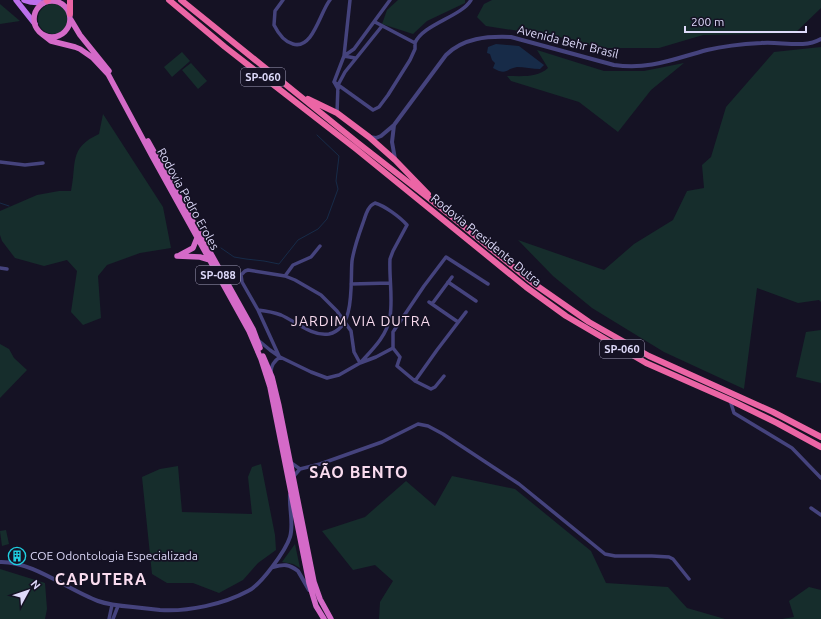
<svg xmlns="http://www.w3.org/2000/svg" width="821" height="619" font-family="Ubuntu,sans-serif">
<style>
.green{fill:#162d2c}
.water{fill:#172b48}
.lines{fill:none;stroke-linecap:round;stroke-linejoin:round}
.stream{stroke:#172b48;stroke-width:1}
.minor{stroke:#45437d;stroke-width:3.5}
.tertiary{stroke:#45437d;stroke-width:4}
.primary{stroke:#bd6fec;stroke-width:5.5}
.trunk{stroke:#d46ac8;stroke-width:5.5}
.motorway{stroke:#eb65a5;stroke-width:6}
.labels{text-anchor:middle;stroke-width:3.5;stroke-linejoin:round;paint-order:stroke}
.shield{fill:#151224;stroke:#a29eba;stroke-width:1}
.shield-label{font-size:11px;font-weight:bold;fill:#dedafa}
.street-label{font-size:12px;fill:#dedafa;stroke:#151224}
.poi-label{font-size:12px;fill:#dedafa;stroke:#151224;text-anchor:start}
.quarter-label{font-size:14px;letter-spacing:1px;fill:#fadcef;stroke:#151224}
.district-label{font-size:16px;font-weight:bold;letter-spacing:1px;fill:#fadcef;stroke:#151224}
</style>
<rect width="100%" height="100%" fill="#151224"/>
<path class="green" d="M398,0h67v3l-38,18 -14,13 -31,-10 5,-14z
M492,0h329v8l-26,25 -92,2 -44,13h-61l-27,-9 -85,-13 -9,-9 7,-13z
M38 19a15 15 0 1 1 30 0a15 15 0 1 1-30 0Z
M0,4l20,17 -20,3z
M821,47v255l-2,-2 -21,3 -41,-15 -13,101 -80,-37 -72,-44 -39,-32 -35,-36 86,30 30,-26 39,-24 14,-29 17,-3 -2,-23 9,-8 15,-50 48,-55z
M537,50l67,21h40l40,-8 -33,27 -33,42 -39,-30 -68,-21 -4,-5c14,0 30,2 41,-8z
M182,52l8,9 -18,16 -8,-10z
M191,63l16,18 -9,8 -16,-19z
M103,114l60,93 8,41 -31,5 -33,12 -9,11 3,42 -18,7 -12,-13 6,-41 -10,-11 -23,6 -29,-8 -13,-17 -2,-6v-24l37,-16 22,-4h12c6,-27 -3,-43 28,-57z
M821,330v53l-25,-6 10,-45z
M0,344l9,5 5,9 13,12 -27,28z
M261,464l14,71 1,15 -18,13 -15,17 -24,13 -26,-10h-26l-15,-9 -10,-97 18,-8 18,-3 4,46 70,2 -4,-37 4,-10z
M452,476l63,13 76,62 15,32 62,4 19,21 38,11h-346l1,-17 13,-21 -18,-16 -22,5 -31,-39 43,-14 41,-36 29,25z
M6,530l3,14 -7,2 -2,-15z
M295,544l5,24 -7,-4 -11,-2z
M0,569l45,14 2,26 -2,10h-45z
M809,587l12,3v29h-39l12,-2 -5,-16z"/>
<path class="water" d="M496,44l23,2 25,19 -4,4c-7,0 -16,-2 -23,-2 -12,2 -10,9 -24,1l2,-5 -3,-3 -2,-6 -3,-1 1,-6z"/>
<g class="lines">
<path class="stream" d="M0,203l9,3
M221,248l13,9 12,2 18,2 15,3 19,-24 20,-11 9,-10 11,-30 -2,-8 3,-25 -22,-21"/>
<path class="minor" d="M283,0l-8,11 -1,14c4,8 11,17 19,19 20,6 27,-32 37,-44
M415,43c8,-19 46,-26 56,-43
M344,56l10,-7 36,-49
M344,56l11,2
M334,82l39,28 6,-3 9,-12 22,-35 5,-11v-6l-40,-21
M338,89l-4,-7 10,-26 6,-56
M337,113l1,-28 7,-13 37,-46
M0,162l25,3 18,-2
M0,268l7,1
M285,276l8,-11 18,-8 9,-11
M448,282l28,19
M351,284l39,-1
M429,302l29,20
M432,304l20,-27
M258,310c8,1 15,2 23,5 14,6 31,22 48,19 27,-6 21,-51 23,-73 2,-14 7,-27 12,-41 2,-6 4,-14 11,-17 10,3 25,14 32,22l-14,26 -3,8c-1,19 3,39 0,58 -3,19 -18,33 -30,46
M258,340l12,10 10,7 31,15 16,6 12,-3 21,-12 16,-6 17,-9v-16l31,-46 22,-29 42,27
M393,348l7,9 -3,9 18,15 16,8 4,-2 9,-11
M279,356l-21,-46 -16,-28 -1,-7 4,-4 3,-1 37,6 10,4 26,15 16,16 14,20 3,21 6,11
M271,372c0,-7 3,-11 9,-15
M415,381l22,-31 29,-38
M730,400l4,13 58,35 29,30
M290,462l10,7
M293,477l7,-8 20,-5 62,-22 36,-18 10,2 15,8 76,50 86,70 10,2h37l17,1 4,2 16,20
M811,508l10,7
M109,619l3,-14
M113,619l5,-13"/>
<path class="tertiary" d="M394,125l-2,17 3,17
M369,137l7,1 5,-2 13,-11 52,-70c17,-17 41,-19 65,-18l103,28c36,5 59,-6 93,-15 17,-4 36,-6 54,-7 19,-2 43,6 60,-4
M0,562c32,-1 68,28 98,39 11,4 23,5 35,6 9,1 18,2 27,3 28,2 64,-6 88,-19 13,-6 38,-41 42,-54 4,-13 -1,-29 0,-42
M273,567c11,-3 16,-3 25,4l11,19"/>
<path class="primary" d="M16,0l19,24
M24,0l7,2 12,1"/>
<path class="trunk" d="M34 19a18 18 0 1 1 36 0a18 18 0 1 1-36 0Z
M71,20l9,15 29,36
M42,34l9,7 24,6 5,2 13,9 15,16 44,82 97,175 12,28 9,28 39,196 7,23 8,13
M148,141l105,188 7,19
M180,255l13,-7 4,-10
M177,256l23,1 10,3
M263,356l9,21 7,29 35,176 6,17 11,20"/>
<path class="motorway" d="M70,0v14
M169,0l56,47 131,102 170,138 40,29 80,47 84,37 47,23 44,24
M181,0l177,143 82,64 93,76 56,39 60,34 124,56 48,25
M47,1l1,-1
M308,99l29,14 32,24 26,23 33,34"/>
</g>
<defs>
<symbol id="building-ring" viewBox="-11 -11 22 22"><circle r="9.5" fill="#151224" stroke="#1fcfe1" stroke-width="1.5"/><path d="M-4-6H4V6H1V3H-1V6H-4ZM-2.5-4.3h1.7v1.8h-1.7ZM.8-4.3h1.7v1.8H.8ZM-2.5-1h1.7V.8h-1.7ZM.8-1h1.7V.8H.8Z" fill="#1fcfe1"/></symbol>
</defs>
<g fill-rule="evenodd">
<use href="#building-ring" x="7" y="546" width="20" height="20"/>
</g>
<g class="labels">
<g class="shield">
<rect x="241" y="68" width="44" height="18" rx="3"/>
<rect x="196" y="266" width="44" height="18" rx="3"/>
<rect x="600" y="340" width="44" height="18" rx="3"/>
</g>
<g class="shield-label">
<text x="263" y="81">SP-060</text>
<text x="218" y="279">SP-088</text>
<text x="622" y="353">SP-060</text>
</g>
<g class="street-label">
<text transform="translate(568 42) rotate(14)" y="4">Avenida Behr Brasil</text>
<text transform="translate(188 199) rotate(61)" y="4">Rodovia Pedro Eroles</text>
<text transform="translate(486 240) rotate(39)" y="4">Rodovia Presidente Dutra</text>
</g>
<g class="poi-label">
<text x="30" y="560">COE Odontologia Especializada</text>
</g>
<g class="quarter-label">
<text x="361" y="326">JARDIM VIA DUTRA</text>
</g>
<g class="district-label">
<text x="359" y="478">SÃO BENTO</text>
<text x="101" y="585">CAPUTERA</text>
</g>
</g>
<g transform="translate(28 591) rotate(50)" stroke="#151224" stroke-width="3" paint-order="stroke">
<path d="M0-3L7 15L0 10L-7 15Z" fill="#dedafa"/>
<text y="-6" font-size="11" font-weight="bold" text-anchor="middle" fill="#dedafa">N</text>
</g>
<path d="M685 26v6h121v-6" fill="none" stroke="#dedafa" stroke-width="2"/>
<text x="691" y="26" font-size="12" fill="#dedafa" stroke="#151224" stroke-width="3" paint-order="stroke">200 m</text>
</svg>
